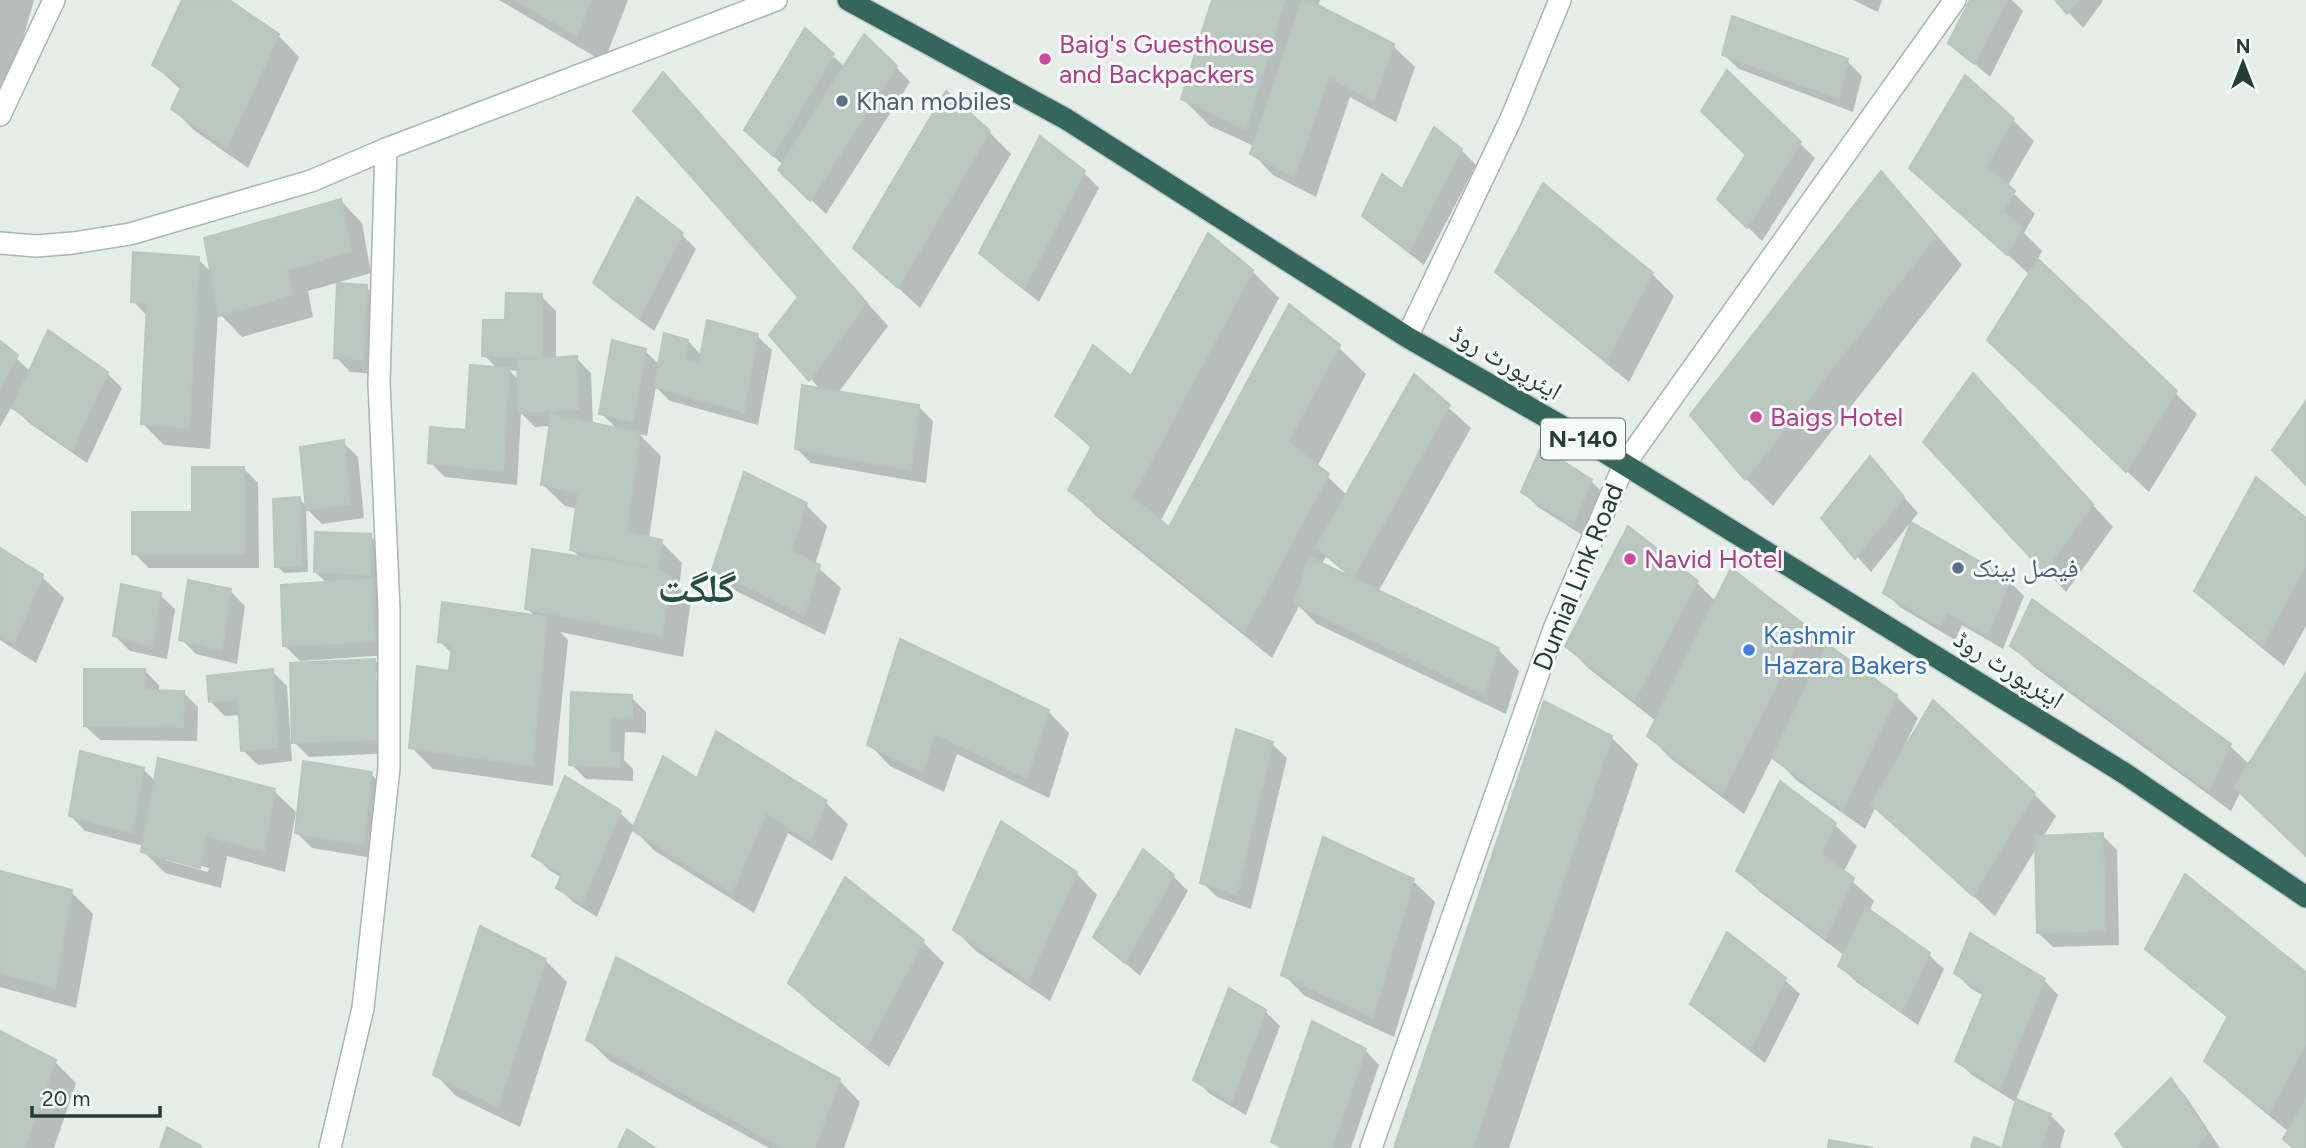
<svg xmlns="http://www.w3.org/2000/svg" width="2306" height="1148" font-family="Figtree,'Noto Naskh Arabic',sans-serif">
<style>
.shadow{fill:#0003;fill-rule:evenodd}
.building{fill:#bbc8c2;stroke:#b8c6c0;stroke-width:2}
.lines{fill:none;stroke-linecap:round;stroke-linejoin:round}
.street-casing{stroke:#a8b5b0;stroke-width:24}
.secondary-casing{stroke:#a5b8b1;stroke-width:24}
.highway-casing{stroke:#c2c9c7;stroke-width:24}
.street{stroke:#fff;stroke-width:21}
.secondary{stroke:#fff;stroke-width:21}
.highway{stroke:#34675b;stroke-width:21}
.hotel-dot{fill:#d1479c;stroke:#f6faf8;stroke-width:2.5}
.service-dot{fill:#5c6f8a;stroke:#f6faf8;stroke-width:2.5}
.shop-dot{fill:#3f7fe0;stroke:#f6faf8;stroke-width:2.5}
.labels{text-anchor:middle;stroke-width:6;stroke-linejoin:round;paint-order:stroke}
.shield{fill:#f6faf8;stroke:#647670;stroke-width:2}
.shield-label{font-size:24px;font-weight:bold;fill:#263d36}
.hotel-label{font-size:26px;fill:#b23c85;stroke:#f6faf8;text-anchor:start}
.service-label{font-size:26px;fill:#4e5e75;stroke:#f6faf8;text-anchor:start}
.street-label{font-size:26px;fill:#263d36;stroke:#f6faf8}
.shop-label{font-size:26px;fill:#366cbe;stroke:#f6faf8;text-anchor:start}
.town-label{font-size:40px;font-weight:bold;fill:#244e42;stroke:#f6faf8}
</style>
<rect width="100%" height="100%" fill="#e5ede9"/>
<path class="shadow" d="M0,0h34l-34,120z
M184,0h42l52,35 21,22 -51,111 -53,-37 -22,-22 8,-19 -27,-25z
M499,0h129l-24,62z
M1214,0h106l-2,7 75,39 22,21 -19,55 -46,-25 -34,100 -43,-22 -21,-22 2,-7 -44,-20 -27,-27z
M1853,0h29l-4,12z
M1972,0h40l11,11 -33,66 -40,-34z
M2057,0h45l1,1 -20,27z
M1724,55l123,6 15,15 -9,36 -114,-43z
M833,56l12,11h51l14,15 -84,132 -46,-44 3,-5 -22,-20z
M1727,73l88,85 -53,83 -42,-42 28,-44z
M663,75l225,251 -50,67 80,13 15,15 -7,62 -115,-20 -15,-15 24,-59 -49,-54 29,-38z
M2013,120l21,21 -27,46 28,27 -11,19 18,18 -5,10 160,153 -48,78 -139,-130 20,-87 -118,-107z
M989,132l22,22 -91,154 -65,-60z
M1041,138l43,35 15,15 -60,114 -43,-34 -15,-15z
M1461,150l15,15 -52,100 -45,-35 -15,-15 39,-23z
M1881,174l27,27 54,64 -189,241 -27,-27 -54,-64z
M341,201l21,22 9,50 -63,18 5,26 -71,20 -24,-25 -8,137 -46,-4 -22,-22 6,-106 -15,-16 65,-42 15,15z
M681,234l15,15 -42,82 -44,-33 -15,-15z
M1252,271l27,27 -119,224 9,7 169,-182 28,27 -49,93 30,28 67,-118 57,51 -93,164 120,57 21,22 -13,43 -189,-90 -18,-18 -27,52 -175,-141 -27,-28 22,-40 -35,-33 75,-37zM1327,555l13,13 12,10 -31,-13z
M1497,272l155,2 22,22 -45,86 -110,-89z
M366,287l15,15 -3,72 -28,-2 -14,-15z
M541,296l15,15v48l20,-1 15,15 2,52 25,5 -17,-17 44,-62 15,14 28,-24 14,15 55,-20 15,14 -14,75 -88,-24 -14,-14 -9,49 -8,-2 22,22 -12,83 12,3 21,21 -3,25 12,12 -8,57 -123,-25 8,8 -15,146 -120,-17 -22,-22 40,-74 2,-19 -13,-12 95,-25 -8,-9 53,-51 -8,-7 6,-41 -13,-3 -22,-21 8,-59 -16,1 -14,-14 -4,72 -72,-8 -15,-15 38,-30 30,-63 -14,-14 23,-33zM509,370l10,1v10z
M0,343l31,29 76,1 15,15 -35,75 -58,-40 -17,-17 -12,21z
M1994,397l119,130 -47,65 -140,-150z
M343,442l15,15 6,61 -42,6 -16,-16 2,64 -24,1 -7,-7 22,-67 9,9z
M1870,459l48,54 -47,59 -48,-54z
M243,468l15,15 1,85h-110l-15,-15 60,-40z
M1591,481l15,15 -19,42 -49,-31 -15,-15z
M806,505l21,21 -12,39 26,23 -16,47 -89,-44 -22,-21z
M2306,521v105l-22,40 -66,-54 -22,-21z
M370,536l15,15 4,104 -89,6 -15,-15 43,-62 -13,-12z
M0,550l42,27 22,21 -28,65 -36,-23z
M2009,581l15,15 -21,53 -41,-24 -7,15 -55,-33 -15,-14z
M1696,582l20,20 89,25 22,22 69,47 22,22 -15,31 131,45 22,22 -13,21 59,-2 15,15 2,95 -66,2 -15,-14 -1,-86 -42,69 -119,-110 -11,23 -69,-49 -23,-24 -29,58 -74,-56 -21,-22 7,-15 -68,-53 -21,-22z
M230,591l15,15 -8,58 -41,-10 -15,-15z
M160,595l15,14 -8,50 -37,-8 -15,-15z
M2033,602l197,144 20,19 56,-89v178l-65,-63 -10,20 -197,-144 -22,-22z
M374,660l15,15 3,78 -83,4 -15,-15zM374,673h3l3,74h-3z
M144,670l15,15v7h24l15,15 -1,34 -97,-1 -15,-14z
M272,671l15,15 5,75 -34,4 -15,-15 -2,-35 -16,1 -15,-15z
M573,694l58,3 15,15v21l-21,-1 -1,28 9,9v12l-47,-2 -15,-15z
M1048,711l21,22 -20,65 -92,-44 -13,38 -54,-26 -21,-22z
M1611,737l27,27 -129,384h-113z
M1272,744l15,14 -36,151 -34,-12 -15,-15z
M143,769l13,13 118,9 22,21 -11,60 -58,-16 -6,32 -56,-15 -22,-22 1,-5 -59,-15 -14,-15zM165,856l44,12 -1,4 -43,-12z
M371,774l15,15 -8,70 -66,-11 -15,-15z
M698,780l128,23 22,21 -16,37 -44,-28 -34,80 -99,-62 -22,-22 -36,88 -24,-15 -15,-15 4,-9 -13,-8 -15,-15 85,-43 16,15z
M1835,825l22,21 -14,27 31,28 -5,10 60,44 15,14 -26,56 -63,-44 -15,-15 5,-10 -85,-64 -22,-21z
M0,873l71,19 22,22 -17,94 -76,-21z
M1076,873l21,22 -47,106 -73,-49 -22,-22z
M1173,876l15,15 -48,85 -44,-39z
M1413,881l22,21 -41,135 -89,-41 -22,-22z
M923,942l21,21 -55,104 -77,-62 -22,-22z
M2147,949l159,25v174h-12l-5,-16 -61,-50 -22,-21 23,-42 -60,-49z
M545,960l22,22 -47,145 -64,-31 -21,-22z
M1956,973l88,7 14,15 -42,105 34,15 15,15 -5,18h-56l13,-45 -45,-28 -15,-14 27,-65 -14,-8z
M1785,980l15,14 -35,69 -58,-45 -15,-14z
M1265,1011l15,15 -34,89 -36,-21 -15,-15z
M0,1033l55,29 21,21 -22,65h-54z
M588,1040l251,40 21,22 -16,46h-75l-159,-87z
M1365,1050l14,15 -28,83h-71l-7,-7z
M2171,1081l14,14 35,53h-94z"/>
<path class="building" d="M182,0h47l50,34 -52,114 -56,-39 11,-24 -30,-20z
M516,0h75l-14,36z
M1212,0h73l-39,129 -65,-30z
M1302,0h6l86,44 -20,57 -45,-24 -35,100 -44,-23z
M1970,0h37l-33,64 -26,-21z
M2055,0h23l-11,14z
M1732,16l116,43 -9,40 -117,-44z
M805,28l29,26 -61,102 -29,-26z
M864,34l33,32 -87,135 -32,-31z
M1727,70l74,72 -54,86 -30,-29 29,-44 -45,-44z
M663,72l204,231 -58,78 -40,-46 29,-38 -165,-186z
M1965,75l49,44 -28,47 29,25 -12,20 19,17 -15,27 -98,-87z
M946,91l44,40 -92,157 -45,-40z
M1434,127l28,22 -53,103 -47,-36 20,-42 20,15z
M1040,136l45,35 -61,118 -45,-36z
M1881,171l55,65 -191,244 -55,-65z
M1543,183l110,90 -47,89 -111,-90z
M637,197l46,36 -44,85 -46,-35z
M341,199l10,52 -64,19 5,25 -73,21 -15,-78z
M1208,233l45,37 -121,227 37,30 120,-223 51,41 -52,97 41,32 -85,158 -176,-142 24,-44 -37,-30 38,-71 38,31z
M133,252l66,5 -10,171 -48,-4 6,-121 -16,-1z
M2038,259l139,132 -51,81 -139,-132z
M337,283l30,2 -4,75 -29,-2z
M506,293l36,1v64l-60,-2 1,-36h22z
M707,320l51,14 -14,78 -90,-25 10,-54 24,7 -3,19 14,4z
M48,330l60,42 -36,78 -60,-42z
M612,340l34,9 -13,73 -34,-8z
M0,341l18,14 -18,32z
M577,356l2,53 -61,3 -1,-52z
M470,365l39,3 -6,103 -75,-8 2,-36 36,3z
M1973,373l120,131 -49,68 -121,-130z
M1414,374l36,31 -97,173 -37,-31z
M802,385l117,20 -8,65 -116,-21z
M2306,401v84l-34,-35z
M551,414l89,19 -14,99 36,8 -4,29 -88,-19 8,-57 -37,-8z
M344,440l6,64 -44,6 -6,-63z
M1541,447l51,33 -20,45 -51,-33z
M1870,456l34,41 -49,62 -34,-41z
M192,467h52v87h-112v-42h60z
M744,472l63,31 -16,48 29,14 -16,50 -92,-45z
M2256,477l50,41v47l-44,81 -68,-55z
M300,497l2,68 -27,2 -2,-68z
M1911,522l99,57 -22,57 -41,-24 -7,15 -57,-34z
M1628,526l70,55 -64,120 -69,-55z
M315,532l56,2 -1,41 -56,-3z
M0,548l43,27 -29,68 -14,-9z
M532,549l126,20 12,8 -8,59 -137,-27z
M1309,557l190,91 -15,46 -190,-91z
M1731,568l75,58 -84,168 -75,-58z
M372,579l2,62 -91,5 -2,-61z
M188,580l43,9 -9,61 -43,-10z
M121,584l40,9 -9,53 -39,-10z
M2032,599l199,145 -22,47 -199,-145z
M442,602l105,15 -15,149 -123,-18 8,-82 32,5 3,-27 -14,-2z
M900,639l149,71 -22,68 -92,-44 -12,38 -56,-27z
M1827,644l70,51 -54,114 -71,-51z
M375,659l3,80 -86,4 -2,-80z
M84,669h61v21l39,1 -1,36 -99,-1z
M273,669l5,78 -37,4 -3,-52 -29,3 -2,-26z
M2306,673v183l-72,-69z
M571,692l61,3v24l-21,-1 -1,34 9,1v14l-50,-2z
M1933,700l102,93 -62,103 -102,-92z
M1544,701l68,35 -139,412h-79z
M1236,729l37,13 -36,153 -37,-12z
M716,731l111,70 -17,40 -44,-28 -34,80 -100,-63 31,-74 34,22z
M80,751l64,17 -12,65 -63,-17z
M158,758l117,31 -11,62 -58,-15 -6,32 -59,-16z
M303,761l69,11 -9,73 -68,-12z
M565,776l56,35 -39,92 -26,-15 6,-14 -30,-18z
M1780,781l56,42 -15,31 33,24 -29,60 -89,-67z
M1001,821l76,51 -49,109 -75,-51z
M2103,833l2,97 -68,3 -2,-97z
M1323,837l91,42 -41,138 -92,-42z
M1143,849l31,26 -49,88 -32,-26z
M0,871l72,19 -17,98 -55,-15z
M2185,874l121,98v71l-37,70 -65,-52 24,-45 -83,-67z
M845,877l79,63 -57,107 -79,-64z
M1866,907l64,46 -28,59 -64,-46z
M480,926l66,33 -48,148 -65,-32z
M1727,932l59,46 -36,72 -60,-46z
M1970,933l75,46 -45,110 -45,-28 29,-69 -30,-19z
M616,957l224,122 -25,69h-31l-198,-108z
M1229,988l37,22 -35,92 -38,-22z
M1312,1021l54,28 -34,99h-49l-12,-6z
M0,1031l56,29 -31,88h-25z
M2171,1078l37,56 -13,14h-71l-9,-14z
M2016,1099l35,15 -10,34h-39z
M2306,1100v48h-13l-10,-9z
M167,1127l34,19 -1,2h-40z
M627,1129l28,19h-37z
M1974,1137l27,11h-30z
M1829,1140l44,8h-45z"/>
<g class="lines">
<defs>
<path id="street" d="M0,115l54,-115
M1407,337l104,-218 49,-119
M330,1148l33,-140 26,-240v-159l-10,-226 7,-234
M1371,1148l183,-519 70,-164 331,-465"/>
<path id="secondary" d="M0,243l36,3 37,-3 57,-9 181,-53 75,-32 390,-149"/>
<path id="highway" d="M848,0l218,119 341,218 165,95 552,341 182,124"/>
</defs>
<use href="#street" class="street-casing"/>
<use href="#secondary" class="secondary-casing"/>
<use href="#highway" class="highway-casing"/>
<use href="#street" class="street"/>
<use href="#secondary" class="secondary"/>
<use href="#highway" class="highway"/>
</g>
<g class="hotel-dot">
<circle cx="1045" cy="59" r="7"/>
<circle cx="1756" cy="417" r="7"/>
<circle cx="1630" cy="559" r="7"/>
</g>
<g class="service-dot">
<circle cx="842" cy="101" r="7"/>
<circle cx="1958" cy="568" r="7"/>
</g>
<circle class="shop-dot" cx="1749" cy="650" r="7"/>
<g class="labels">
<rect class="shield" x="1541" y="418.5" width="84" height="41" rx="5"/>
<g class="shield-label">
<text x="1583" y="447">N-140</text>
</g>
<g class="hotel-label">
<text x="1059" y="53">Baig's Guesthouse<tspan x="1059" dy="30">and Backpackers</tspan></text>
<text x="1770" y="426">Baigs Hotel</text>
<text x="1644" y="568">Navid Hotel</text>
</g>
<g class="service-label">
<text x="856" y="110">Khan mobiles</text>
<text x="1972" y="577">فیصل بینک</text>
</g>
<g class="street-label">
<text transform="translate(1506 362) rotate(30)" y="9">ایئرپورٹ روڈ</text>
<text transform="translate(1578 577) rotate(-68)" y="9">Dumial Link Road</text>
<text transform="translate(2009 669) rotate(32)" y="9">ایئرپورٹ روڈ</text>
</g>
<g class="shop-label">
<text x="1763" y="644">Kashmir<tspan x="1763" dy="30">Hazara Bakers</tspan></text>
</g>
<g class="town-label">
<text x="697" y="602">گلگت</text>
</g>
</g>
<g transform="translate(2243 63)" stroke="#f6faf8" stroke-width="5" paint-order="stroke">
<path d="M0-5L12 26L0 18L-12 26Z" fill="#263d36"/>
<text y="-10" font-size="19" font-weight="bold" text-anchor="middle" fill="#263d36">N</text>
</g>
<path d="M32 1106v10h128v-10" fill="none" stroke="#263d36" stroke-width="3.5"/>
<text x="42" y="1106" font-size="21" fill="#263d36" stroke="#f6faf8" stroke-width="5" paint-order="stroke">20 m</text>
</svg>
